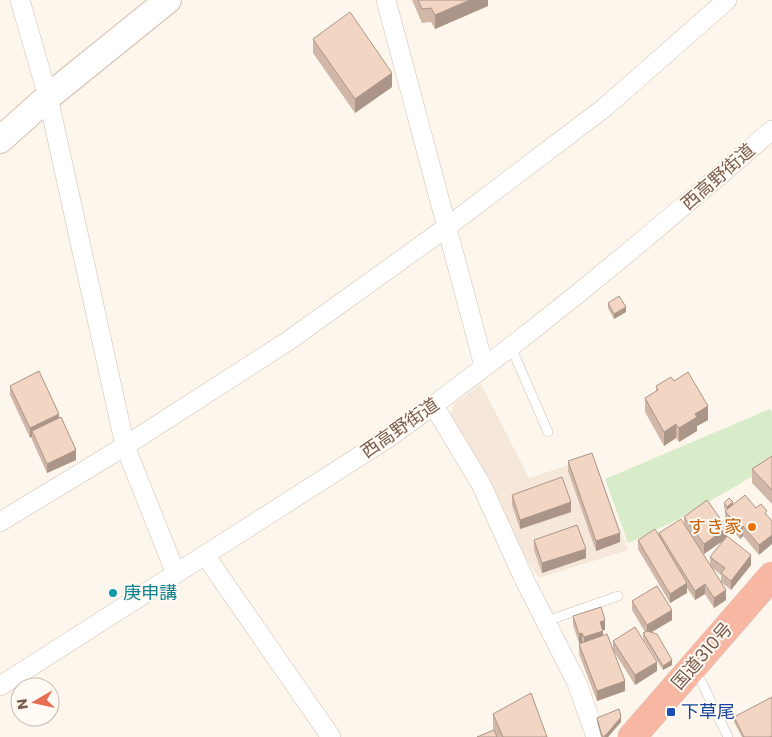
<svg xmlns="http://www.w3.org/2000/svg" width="772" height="737" font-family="Poppins,'Noto Sans JP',sans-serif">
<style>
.residential{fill:#f5e8da}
.green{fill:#d8ecc9}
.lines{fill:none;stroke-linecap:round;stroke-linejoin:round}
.lane-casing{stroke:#d1beb0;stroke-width:10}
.street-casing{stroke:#d1beb0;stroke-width:20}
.secondary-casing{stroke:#d6c0b0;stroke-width:28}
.highway-casing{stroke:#dad1cd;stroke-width:29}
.lane{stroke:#fff;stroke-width:9}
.street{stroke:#fff;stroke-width:19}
.secondary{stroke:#fff;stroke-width:26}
.highway{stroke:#f7b7a3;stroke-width:28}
.wall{fill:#d1b7a8;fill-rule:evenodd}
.shaded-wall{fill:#aa9588}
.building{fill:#f3d5c3;stroke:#aa9588}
.food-dot{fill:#e8710a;stroke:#fffaf3;stroke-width:2}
.culture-dot{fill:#0f9aa8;stroke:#fffaf3;stroke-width:2}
.transit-dot{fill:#1a4fb4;stroke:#fffaf3;stroke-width:2}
.labels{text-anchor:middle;stroke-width:4;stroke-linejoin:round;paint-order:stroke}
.street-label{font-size:18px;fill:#7a5c4d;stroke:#fffaf3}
.food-label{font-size:18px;fill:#c56008;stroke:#fffaf3;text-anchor:end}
.culture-label{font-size:18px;fill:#0d838f;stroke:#fffaf3;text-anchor:start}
.transit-label{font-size:18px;fill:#164399;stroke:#fffaf3;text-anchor:start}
</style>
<rect width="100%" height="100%" fill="#fdf6ec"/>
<path class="residential" d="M481,384l48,94 64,-21 35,93 -89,28 -11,-16 -40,-82 -38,-62 3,-13z"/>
<path class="green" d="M770,409l2,3v53l-95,55 -49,23 -23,-64z"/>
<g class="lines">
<defs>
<path id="lane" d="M511,347l37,85
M547,621l71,-25
M693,671l8,10 27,56"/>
<path id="street" d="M20,0l28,97 77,349 51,128
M386,0l98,366
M434,406l47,78 44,97 52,102 19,54
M0,522l125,-76 163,-105 159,-114 157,-119 123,-108
M205,555l126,182
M0,686l388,-248c134,-95 260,-200 384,-308"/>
<path id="secondary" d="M0,140l48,-43 120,-97"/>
<path id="highway" d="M632,737l140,-161"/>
</defs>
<use href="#lane" class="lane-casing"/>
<use href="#street" class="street-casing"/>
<use href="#secondary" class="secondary-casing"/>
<use href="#highway" class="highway-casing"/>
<use href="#lane" class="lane"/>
<use href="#street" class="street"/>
<use href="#secondary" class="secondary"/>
<use href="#highway" class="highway"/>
</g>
<path class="wall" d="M412,0h76v6l-53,23 -4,-7 -9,1z
M313,39l79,48 -37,26 -42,-60z
M608,303l18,9 -12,7 -6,-11z
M674,381l34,39 -11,6v5l-18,11 -3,-4 -12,8 -19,-34v-14l11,-6v-6z
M10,386l49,32 17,42 -29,13 -15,-33v-3l-2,1 -20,-43z
M772,456v48l-20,-21v-14z
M568,461l52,81 -24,9 -28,-80z
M512,495l59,17 -51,17 -8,-24z
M724,503l32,5 5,-4 -2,51 -16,-19 -3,3 -15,-18v-10l1,-1 -2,-2z
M684,517l43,20 24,28 -20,25 -10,-8 5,18 -12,8 -9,-14 -10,6 -8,-12v5l-17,10 -32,-54v-9l21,-5v-2l25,-9zM725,539l-15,18v8l-11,-18 5,7zM712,568l9,7v7z
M534,540l52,18 -44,15 -8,-23z
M632,601l40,19 -21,12 21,33 -9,5 -20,-32v-5l2,-1 -13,-22z
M573,616l32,14h-2v5l22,56 -28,10 -18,-47v-10l3,-1h-3l-6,-18z
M613,641l44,30 -22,14 -22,-35z
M493,714l54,23h-70l16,-7z
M734,717l38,20h-30l-8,-15z
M597,718l24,4 -13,15h-7l-4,-15z"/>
<path class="shaded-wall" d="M470,0h18v6l-53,23v-14z
M392,73v14l-37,26v-14z
M626,307v5l-12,7v-5z
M708,406v14l-11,6v5l-18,11v-14l16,-14z
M59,414v9l-27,8v6l-2,1v-10z
M676,424v14l-12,8v-14z
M76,450v10l-29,13v-9z
M571,502v10l-51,17v-9z
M733,502v5l-6,5v-5z
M743,526v10l-3,3v-10z
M727,528v10l-23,16v-10z
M620,533v9l-24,9v-10z
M772,535v9l-13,11v-10z
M586,549v9l-44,15v-10z
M751,555v10l-20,25v-9z
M687,583v10l-17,10v-9z
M705,584v10l-10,6v-9z
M726,590v10l-12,8v-10z
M672,610v10l-25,15v-10z
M605,620v10l-5,1v-9z
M603,631v10l-19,6v-10z
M582,633v10h-3v-9z
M672,660v5l-9,5v-4z
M657,662v9l-22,14v-10z
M625,681v10l-28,10v-10z
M621,717v5l-13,15h-3v-1z"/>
<path class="building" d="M418,0h52l-35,15 -4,-7 -9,1z
M350,12l42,61 -37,26 -42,-60z
M619,296l7,11 -12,7 -6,-11z
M39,371l20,43 -29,14 -20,-42z
M688,372l20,34 -13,8 2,3 -18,11 -3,-4 -12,8 -19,-34 13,-8 -2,-4 15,-9 3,4z
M61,417l15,33 -29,14 -15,-33z
M592,453l28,80 -24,8 -28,-80z
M772,456v34l-20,-21z
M562,477l9,25 -51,18 -8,-25z
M745,495l11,13 5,-4 6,7 -2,2 7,8v14l-13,10 -16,-19 -3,3 -15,-18z
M729,498l4,4 -6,5 -3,-4z
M707,500l20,28 -23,16 -20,-27z
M681,519l45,71 -12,8 -9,-14 -10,7 -36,-58z
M577,525l9,24 -44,14 -8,-23z
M655,529l32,54 -17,11 -32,-54z
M727,536l24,19 -20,26 -10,-8 4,-5 -15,-11z
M657,586l15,24 -25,15 -15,-24z
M601,607l4,13 -5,2 3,9 -19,6 -2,-4 -3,1 -6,-18z
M635,627l22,35 -22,13 -22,-34z
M647,631l10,3 15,26 -9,6 -20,-33z
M607,634l18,47 -28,10 -18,-47z
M531,693l16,44h-44l-10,-23z
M772,697v39l-2,1h-26l-10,-20z
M619,709l2,8 -16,19h-3l-5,-18z
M494,730l3,7h-20z"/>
<circle class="food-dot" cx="752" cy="527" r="5"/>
<circle class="culture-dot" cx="113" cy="593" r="5"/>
<rect class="transit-dot" x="666" y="707" width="10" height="10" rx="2.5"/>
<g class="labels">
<g class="street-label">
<text transform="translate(718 177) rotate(-41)" y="6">西高野街道</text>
<text transform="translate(400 428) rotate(-35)" y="6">西高野街道</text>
<text transform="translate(702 656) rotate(-49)" y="6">国道310号</text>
</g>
<g class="food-label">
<text x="742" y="533">すき家</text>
</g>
<g class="culture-label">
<text x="123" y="599">庚申講</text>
</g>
<g class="transit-label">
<text x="681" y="718">下草尾</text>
</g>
</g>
<g transform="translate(35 702) rotate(261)"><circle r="24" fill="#fffaf3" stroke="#cabbb1"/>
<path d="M0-4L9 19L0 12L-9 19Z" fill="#e76f51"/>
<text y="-8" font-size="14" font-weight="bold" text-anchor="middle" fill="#7a5c4d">N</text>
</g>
</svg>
